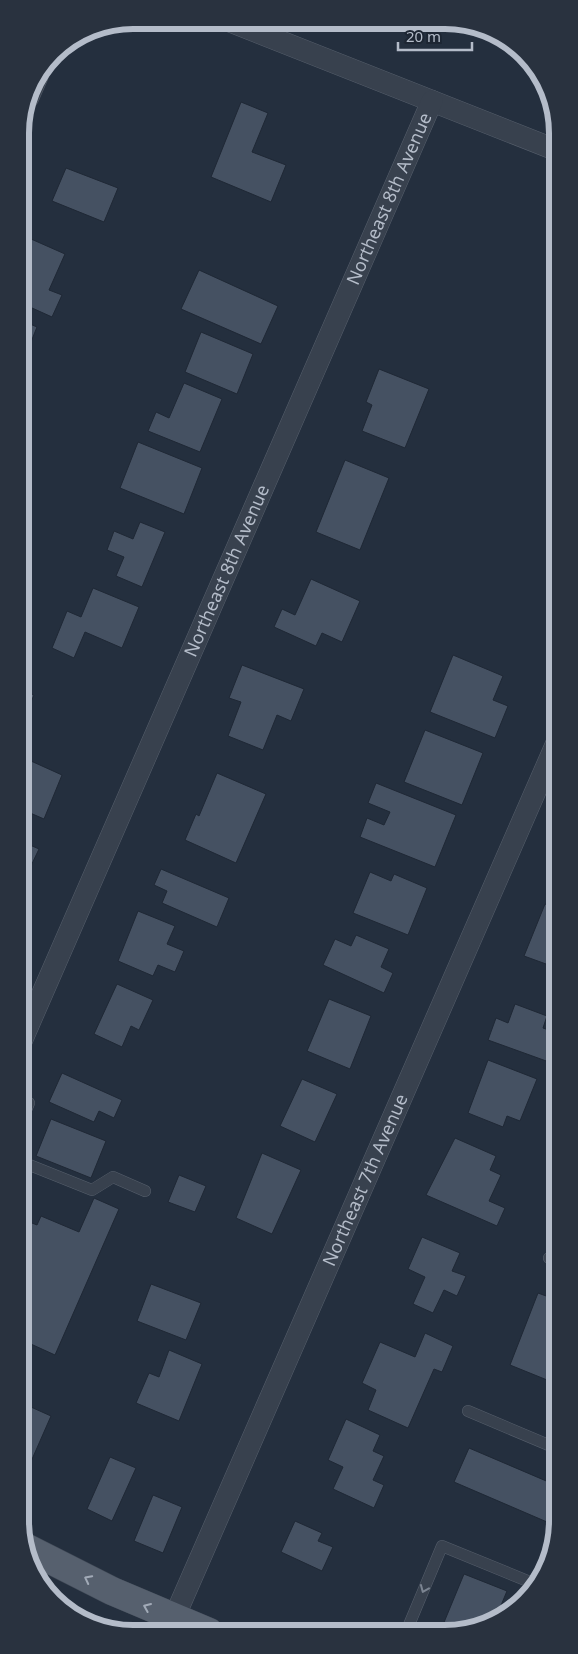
<svg xmlns="http://www.w3.org/2000/svg" width="578" height="1654" font-family="'Noto Sans',sans-serif">
<style>
.building{fill:#455162;stroke:#1f2835}
.lines{fill:none;stroke-linecap:round;stroke-linejoin:round}
.lane-casing{stroke:#565f6c;stroke-width:12}
.street-casing{stroke:#565f6c;stroke-width:22}
.primary-casing{stroke:#414a57;stroke-width:29}
.lane{stroke:#38414e;stroke-width:11}
.street{stroke:#38414e;stroke-width:21}
.primary{stroke:#56606e;stroke-width:28}
.oneway{stroke:#a1aab7}
.oneway2{stroke:#7c8592}
.labels{text-anchor:middle;stroke-width:4.5;stroke-linejoin:round;paint-order:stroke}
.street-label{font-size:18px;fill:#b4bcc9;stroke:#1d2633}
.rim{fill:none;stroke:#b4bcc9;stroke-width:6}
</style>
<rect width="100%" height="100%" fill="#242f3e"/>
<path class="building" d="M241,102l27,11 -16,39 34,13 -15,37 -60,-25z
M66,168l52,20 -14,34 -52,-21z
M22,235l43,19 -16,36 13,5 -10,22 -31,-14z
M199,270l79,36 -17,38 -80,-35z
M21,320l16,7 -16,40z
M201,332l52,22 -16,40 -52,-22z
M379,369l50,20 -24,59 -43,-17 10,-26 -6,-3z
M184,383l38,16 -22,53 -52,-21 8,-19 13,6z
M21,441l8,3 -8,20z
M138,442l64,26 -18,46 -64,-26z
M345,460l44,18 -29,72 -44,-18z
M140,522l25,10 -23,55 -26,-11 8,-19 -17,-7 7,-19 19,8z
M311,579l49,22 -18,41 -20,-9 -6,13 -42,-19 8,-18 13,6z
M93,588l46,19 -17,41 -37,-16 -11,26 -22,-10 15,-37 14,6z
M453,655l50,21 -10,24 15,6 -13,32 -65,-26z
M242,665l62,24 -13,32 -14,-6 -14,35 -35,-14 13,-34 -12,-4z
M21,674l10,4 -6,13 9,4 -13,29z
M425,730l58,23 -21,52 -58,-23z
M31,761l31,14 -18,44 -23,-10v-25z
M217,773l49,21 -30,69 -51,-23 11,-26 3,2z
M376,783l80,32 -21,52 -75,-30 7,-19 17,7 6,-13 -22,-9z
M21,841l18,8 -18,38z
M161,869l68,29 -12,29 -55,-24 5,-12 -13,-6z
M370,872l21,9 3,-7 33,14 -19,47 -55,-22z
M545,904l12,5v59l-33,-12z
M138,911l37,15 -8,18 17,7 -9,21 -17,-7 -5,11 -35,-15z
M356,935l33,14 -8,18 12,6 -9,20 -61,-28 12,-26 16,7z
M117,984l36,16 -14,30 -8,-4 -9,21 -28,-13z
M329,999l42,17 -21,53 -43,-18z
M515,1004l32,12 -4,12 14,5v7l-8,22 -61,-22 8,-22 12,5z
M488,1060l49,19 -17,42 -13,-5 -4,11 -35,-14z
M62,1073l60,27 -8,18 -15,-7 -5,11 -45,-20z
M302,1079l35,15 -22,48 -35,-16z
M51,1119l55,22 -15,37 -55,-22z
M455,1138l41,18 -6,14 11,5 -12,26 16,7 -8,18 -71,-31z
M262,1153l39,17 -29,64 -36,-16z
M179,1175l27,11 -11,26 -27,-10z
M94,1198l25,11 -64,146 -33,-15v-61l4,-10 -4,-2v-48l15,6 4,-9 38,16z
M422,1237l38,16 -8,18 14,5 -9,20 -13,-6 -11,23 -20,-9 12,-27 -17,-8z
M151,1284l50,19 -15,37 -49,-19z
M538,1293l19,7v84l-47,-19z
M425,1333l28,13 -11,26 -8,-3 -26,59 -40,-18 8,-20 -14,-7 18,-41 35,15z
M169,1350l33,14 -23,57 -43,-18 13,-30 10,4z
M22,1403l29,13 -25,57 -4,-2z
M346,1419l34,16 -7,16 11,5 -11,24 11,5 -10,23 -41,-19 10,-22 -15,-7z
M469,1448l89,38v11l-11,25 -93,-40z
M110,1457l26,11 -24,53 -25,-12z
M153,1495l29,12 -19,46 -29,-12z
M295,1521l27,12 -4,8 15,6 -11,24 -41,-19z
M464,1574l43,17 -10,24 -30,17h-27z"/>
<g class="lines">
<defs>
<path id="lane" d="M22,1119l7,-16
M22,1162l70,28 21,-13 32,14
M549,1258l8,4
M468,1411l90,38
M406,1632l36,-86 93,38"/>
<g id="street">
<path d="M229,21l327,129"/>
<path d="M28,98l10,-23"/>
<path id="s1" d="M22,1040l410,-939"/>
<path id="s2" d="M174,1618l383,-876"/>
</g>
<path id="primary" d="M23,1546l89,45 97,41"/>
</defs>
<use href="#lane" class="lane-casing"/>
<use href="#street" class="street-casing"/>
<use href="#primary" class="primary-casing"/>
<use href="#lane" class="lane"/>
<use href="#street" class="street"/>
<use href="#primary" class="primary"/>
</g>
<defs><path id="oneway-chevron" d="M-2-3.5L2.5 0L-2 3.5" fill="none" stroke-width="1.6" stroke-linecap="round" stroke-linejoin="round" transform="scale(1.25)"/></defs>
<g class="oneway">
<use href="#oneway-chevron" transform="translate(88 1579) rotate(-153)"/>
<use href="#oneway-chevron" transform="translate(147 1607) rotate(-157)"/>
</g>
<use class="oneway2" href="#oneway-chevron" transform="translate(424 1589) rotate(113)"/>
<g class="labels">
<g class="street-label">
<text dy="6" stroke="none"><textPath href="#s1" startOffset="918">Northeast 8th Avenue</textPath></text>
<text dy="6" stroke="none"><textPath href="#s1" startOffset="512">Northeast 8th Avenue</textPath></text>
<text dy="6" stroke="none"><textPath href="#s2" startOffset="478">Northeast 7th Avenue</textPath></text>
</g>
</g>
<path d="M0 0H578V1654H0ZM133 29H445A104 104 0 0 1 549 133V1521A104 104 0 0 1 445 1625H133A104 104 0 0 1 29 1521V133A104 104 0 0 1 133 29Z" fill="#29323f" fill-rule="evenodd"/>
<path class="rim" d="M133 29H445A104 104 0 0 1 549 133V1521A104 104 0 0 1 445 1625H133A104 104 0 0 1 29 1521V133A104 104 0 0 1 133 29Z"/>
<path d="M398 42v8h74v-8" fill="none" stroke="#b4bcc9" stroke-width="2.5"/>
<text x="406" y="42" font-size="15" fill="#b4bcc9" stroke="#1d2633" stroke-width="4" paint-order="stroke">20 m</text>
</svg>
